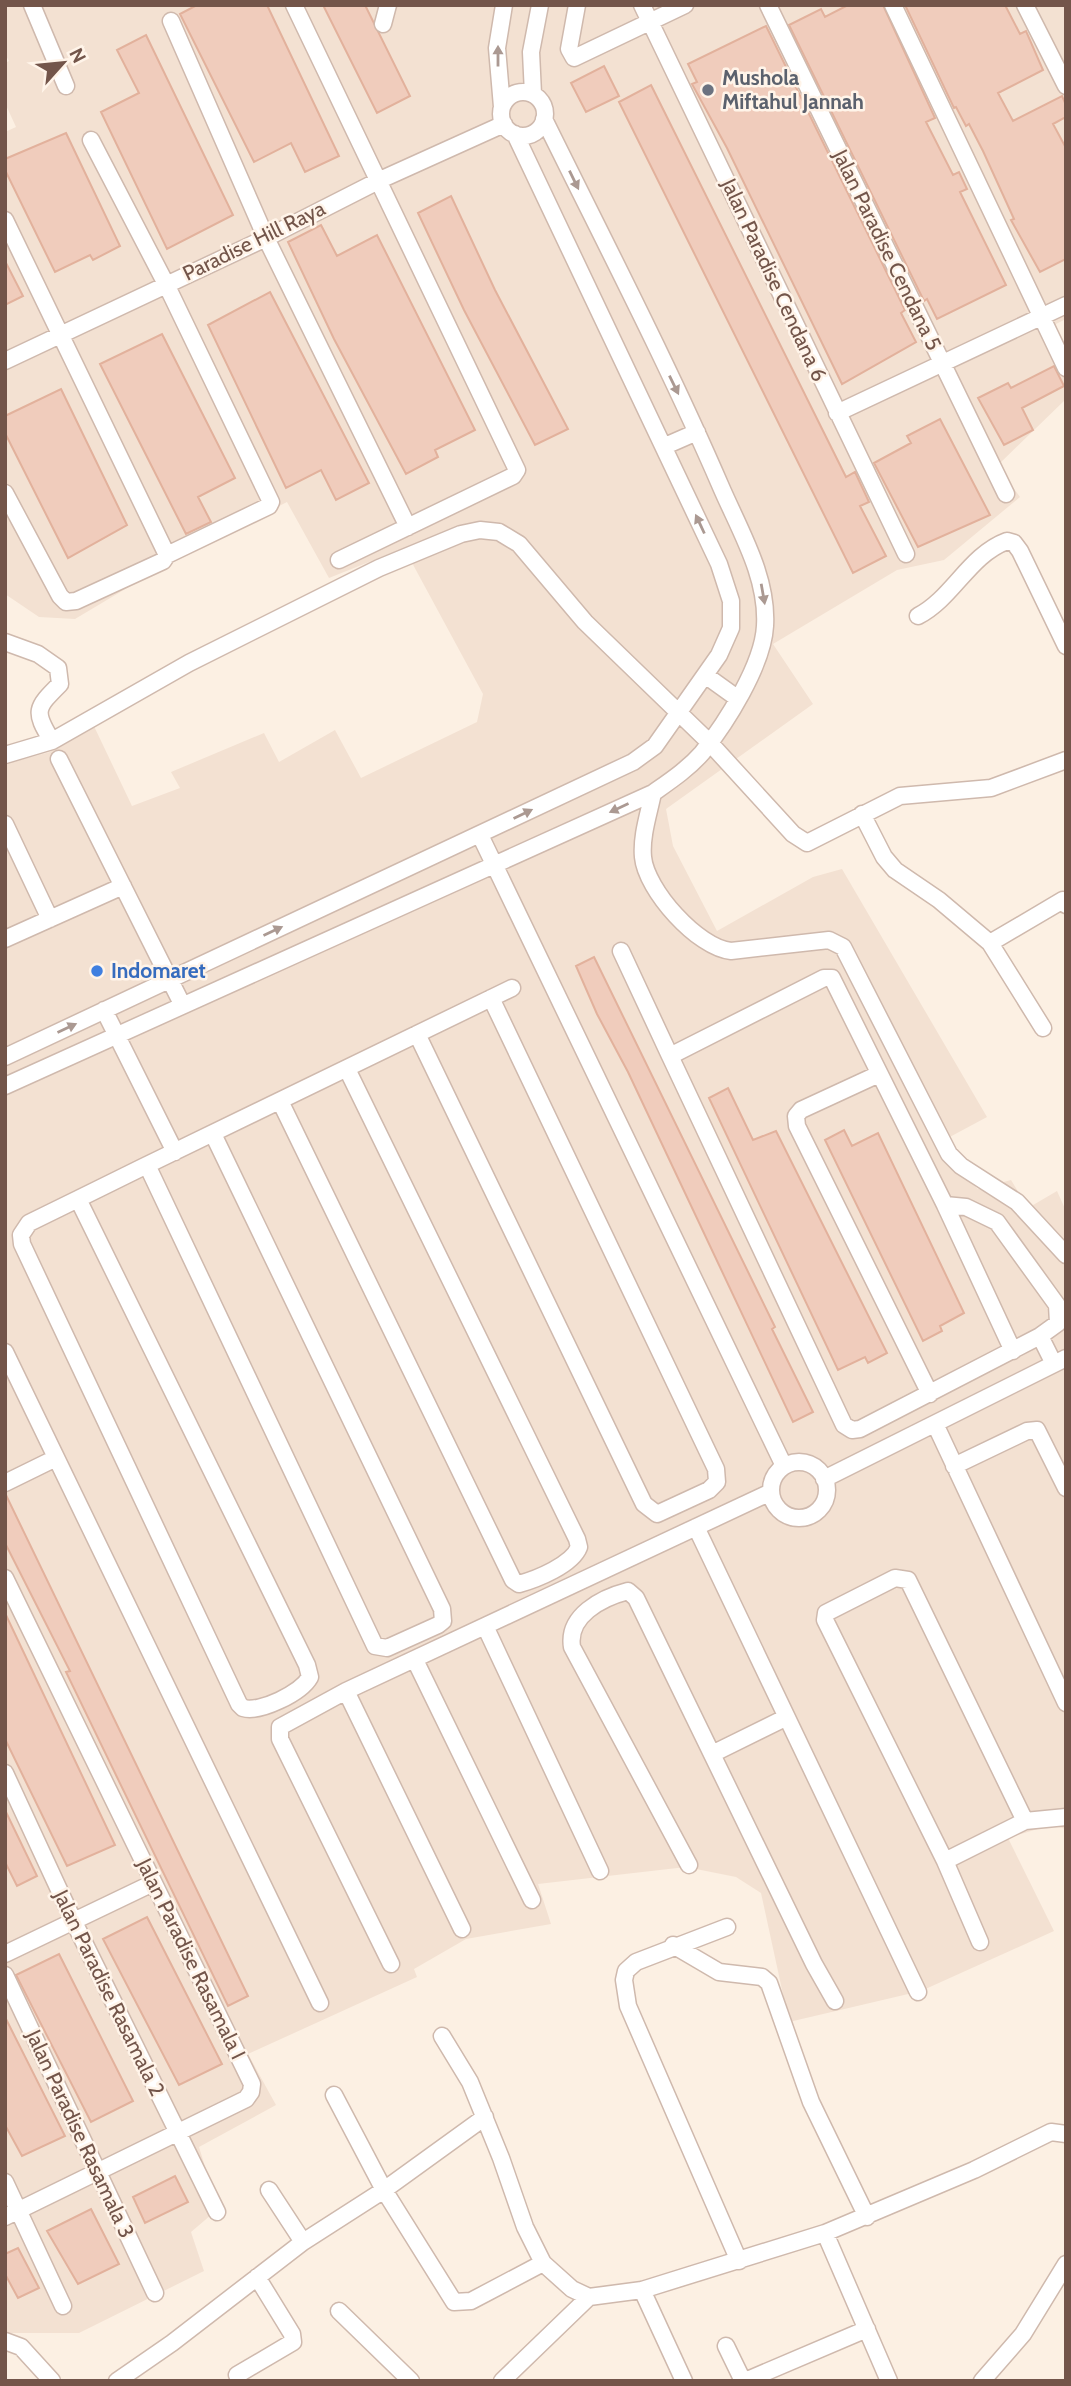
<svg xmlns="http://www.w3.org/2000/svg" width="1071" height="2386" font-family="Cabin,sans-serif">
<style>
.residential{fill:#f3e1d2}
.building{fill:#f0ccbc;stroke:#e2b19c;stroke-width:2}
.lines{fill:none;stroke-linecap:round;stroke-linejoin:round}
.minor-casing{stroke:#cfb9ad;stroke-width:19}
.minor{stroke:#fff;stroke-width:16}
.oneway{fill:#ab9992}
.worship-dot{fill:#6b7280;stroke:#fff4e9;stroke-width:2.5}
.shop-dot{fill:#3f7fe0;stroke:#fff4e9;stroke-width:2.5}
.labels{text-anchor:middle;stroke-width:5;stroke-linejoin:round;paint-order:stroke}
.worship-label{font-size:21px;font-weight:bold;fill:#5b616d;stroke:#fff4e9;text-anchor:start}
.street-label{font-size:21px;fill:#73554a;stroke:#fff4e9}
.shop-label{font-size:21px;font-weight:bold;fill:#366cbe;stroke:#fff4e9;text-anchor:start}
</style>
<rect width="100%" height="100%" fill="#fcf0e3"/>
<path class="residential" d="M5,5h1061v314l-10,5 10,54v21l-69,67 23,31 -76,63 -47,10 -124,74 40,60 -147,105 7,37 44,85 96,-54 29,-8 145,248 -41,22 10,31 22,19 33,-9 17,28 29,-17 9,20v618l-15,-4 -43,13 46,93 -133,60 -132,31 -28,-129 -25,-16 -50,-10 -148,17 13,40 -85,15 -52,30 3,8 -169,77 28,51 -77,42 19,62 -27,23 13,39 -125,62h-74v-1569l45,-12 42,-30 40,84 48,-18 -9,-16 93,-39 15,29 56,-32 26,48 116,-56 6,-28 -79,-146 -75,30 -42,-76 -108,55 -104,62 -36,-2 -34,-23v-462l11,-5 -11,-24v-40l4,-2 -4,-7z"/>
<path class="building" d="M197,5h70l72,151 -34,16 -14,-29 -37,19 -74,-148z
M323,5h42l45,91 -33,17z
M848,5h35l52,113 -9,4 27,53 6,-3 8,17 -7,3 46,93 -69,34 -10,-20 -3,2 -135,-276 32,-16 4,8z
M905,5h100l15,29 6,-3 17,39 -45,23 15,28 49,-25 4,9v12l-13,7 13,24v111l-26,13 -29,-52 3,-1 -31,-68 -14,-27 -3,2 -10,-19 -2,1z
M766,26l139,284 -4,3 15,29 -74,42 -115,-236 -35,-64 5,-2 -9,-18z
M146,35l87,180 -66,34 -66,-137 38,-19 -22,-43z
M604,66l15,30 -33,16 -15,-29z
M651,85l195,392 9,-5 14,30 -9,4 26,50 -33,17 -234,-471z
M66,133l54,113 -27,14 -3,-5 -35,17 -50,-102v-11z
M451,196l44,94 73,139 -33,16 -71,-135 -46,-97z
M321,225l16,31 40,-21 98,195 -40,20 3,7 -32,17 -72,-135 -46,-97z
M5,261l18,35 -18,9z
M270,292l99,191 -33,17 -15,-30 -35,18 -78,-163z
M162,334l73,144 -37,19 13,25 -25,12 -86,-170z
M1054,366l10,20 -42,22 11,22 -29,15 -26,-47 30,-15 3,5z
M61,389l66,136 -59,33 -63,-125v-17z
M940,419l50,96 -72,32 -44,-84 37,-20 -4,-7z
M594,957l181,370 -3,2 41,83 -20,10 -165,-350 -31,-58 -21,-48z
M728,1088l25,52 23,-9 111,222 -19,10 -3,-6 -27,13 -129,-272z
M844,1130l8,16 26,-13 86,180 -24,13 2,5 -19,10 -98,-201z
M5,1493l243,503 -20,10 -162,-334 4,-1 -65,-128z
M5,1613l110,232 -48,21 -62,-127z
M5,1810l32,66 -20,10 -12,-24z
M147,1917l75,147 -43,21 -76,-146z
M59,1954l74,147 -42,21 -75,-147z
M5,2017l60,119 -43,20 -17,-31z
M175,2176l13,26 -43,21 -12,-26z
M91,2209l28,55 -41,20 -31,-53z
M18,2248l21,40 -21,10 -13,-24v-20z"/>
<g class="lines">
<defs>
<path id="minor" d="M32,5l34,81
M294,5l223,465 -4,6 -174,84
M577,5l-8,44 5,9 111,-53
M642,5l264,549
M768,5l238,489
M893,5l173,363
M1025,5l41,81
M171,21l95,217 142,289
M383,24l5,-19
M501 114a22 22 0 1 1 44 0a22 22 0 1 1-44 0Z
M533,94l-2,-42 9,-47
M502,107l-5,-59 7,-43
M5,220l162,335
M5,361l261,-123 114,-58 124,-56
M837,413l229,-108
M665,446l32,-14
M5,493l55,103 6,6 10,-1 87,-40 4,-6 102,-49 2,-4 -105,-218 -75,-144
M918,616c35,-18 51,-61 89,-75l7,2 6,8 46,95
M5,642l33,12 20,14 2,16c-24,24 -27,27 -8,57
M705,675l32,23
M5,755l47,-14 137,-78 190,-95 82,-34 19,-4 19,2 20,12 66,78 124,120 84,92 14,9 93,-47 91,-8 75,-28
M59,759l123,245
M653,793c-4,20 -12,43 -10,64 3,33 55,91 88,94l98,-11 14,7 106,207 12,12 56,36 49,53
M862,814l22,43 11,13 44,30 51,43 53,85
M5,824l45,95
M480,835l304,631
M5,939l118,-53
M990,943l73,-43 3,5
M621,951l49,105 154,-78h8l113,227 21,2 31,15 60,83 1,18 -18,13 14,28
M104,1010l71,142
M417,1034l227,470 13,10 52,-24 8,-8 -1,-13 -225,-471
M670,1056l174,369 8,5 8,-1 180,-93
M5,1057l628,-295 22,-16 64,-91 12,-27v-27l-12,-37 -204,-430
M879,1074l-78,36 -5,6 1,10 133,268
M5,1086l648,-293c17,-12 35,-24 49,-40 24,-30 61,-88 63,-127 3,-49 -25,-95 -44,-139 -54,-125 -117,-246 -177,-368
M280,1101l233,479 6,4c18,-5 53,-19 60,-37l-2,-8 -230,-470
M147,1165l365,-177
M78,1199l69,-34 228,481 12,2 51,-23 5,-4 -1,-12 -229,-475
M78,1199l229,466 3,12c-9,16 -50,36 -67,31l-4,-4 -217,-460 -1,-9 8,-12z
M945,1205l68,146
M5,1352l315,651
M936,1426l130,277
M771 1490a28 28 0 1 1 56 0a28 28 0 1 1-56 0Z
M954,1466l73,-35 10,-1 29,58
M824,1479l242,-121
M5,1483l51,-25
M696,1527l222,465
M5,1578l247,506 -1,8 -5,7 -241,118
M485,1626l115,245
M415,1660l117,240
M346,1691l116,238
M712,1754l73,-36
M5,1773l69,149 143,290
M945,1861l80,-40 41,-4
M689,1865l-117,-218c-5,-31 29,-49 56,-56l8,7 178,366 21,37
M727,1927l-91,35 -10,9 -2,9 4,26 111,255
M980,1942l-35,-81 -120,-241 1,-7 69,-35 13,2 117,241
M673,1945l46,27 43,5 7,6 42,119 56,115
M5,1954l148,-71
M391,1964l-111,-225v-12l66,-36 425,-199
M5,1975l150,318
M442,2036l28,46 31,76 24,69 18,36 29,26 17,8 53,-7 183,-57 149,-63 77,-38 15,2
M334,2095l50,95 70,112 17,-1 72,-38
M5,2182l58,124
M825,2233l64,148
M303,2242l81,-52 101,-73
M642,2290l42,91
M339,2311l72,70
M5,2341l16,6 31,34
M726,2346l17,35
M237,2375l56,-33 -1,-8 -35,-57
M117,2381l55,-38 131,-101 -34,-52
M502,2381l87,-84
M745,2381l122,-52
M982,2381l41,-47 43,-70"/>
</defs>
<use href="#minor" class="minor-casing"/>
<use href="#minor" class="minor"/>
</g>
<defs><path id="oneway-solid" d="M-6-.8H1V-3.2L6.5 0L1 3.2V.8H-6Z" transform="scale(1.75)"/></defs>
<g class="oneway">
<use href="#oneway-solid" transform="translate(498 56) rotate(-90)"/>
<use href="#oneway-solid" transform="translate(574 180) rotate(64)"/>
<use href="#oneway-solid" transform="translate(674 385) rotate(64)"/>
<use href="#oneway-solid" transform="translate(700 524) rotate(-115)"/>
<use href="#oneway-solid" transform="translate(763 594) rotate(80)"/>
<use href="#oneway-solid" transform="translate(619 808) rotate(155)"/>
<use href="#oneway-solid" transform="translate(523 814) rotate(-26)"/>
<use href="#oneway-solid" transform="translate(273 931) rotate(-25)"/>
<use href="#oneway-solid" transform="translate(67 1028) rotate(-25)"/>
</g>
<circle class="worship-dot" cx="708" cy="90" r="7"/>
<circle class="shop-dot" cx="97" cy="971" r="7"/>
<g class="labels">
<g class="worship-label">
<text x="722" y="85">Mushola<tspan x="722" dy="24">Miftahul Jannah</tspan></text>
</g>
<g class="street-label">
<text transform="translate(254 241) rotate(-26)" y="7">Paradise Hill Raya</text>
<text transform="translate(887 250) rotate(64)" y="7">Jalan Paradise Cendana 5</text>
<text transform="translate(774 280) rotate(65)" y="7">Jalan Paradise Cendana 6</text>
<text transform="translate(191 1959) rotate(64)" y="7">Jalan Paradise Rasamala I</text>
<text transform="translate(109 1993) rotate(64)" y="7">Jalan Paradise Rasamala 2</text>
<text transform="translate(80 2134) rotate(65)" y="7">Jalan Paradise Rasamala 3</text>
</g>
<g class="shop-label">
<text x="111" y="978">Indomaret</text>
</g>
</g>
<rect width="1071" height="2386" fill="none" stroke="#73554a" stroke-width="14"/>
<g transform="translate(63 63) rotate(63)" stroke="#fff4e9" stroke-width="5" paint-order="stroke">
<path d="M0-5L12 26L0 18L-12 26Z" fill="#73554a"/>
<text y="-10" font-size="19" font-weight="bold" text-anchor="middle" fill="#73554a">N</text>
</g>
</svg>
